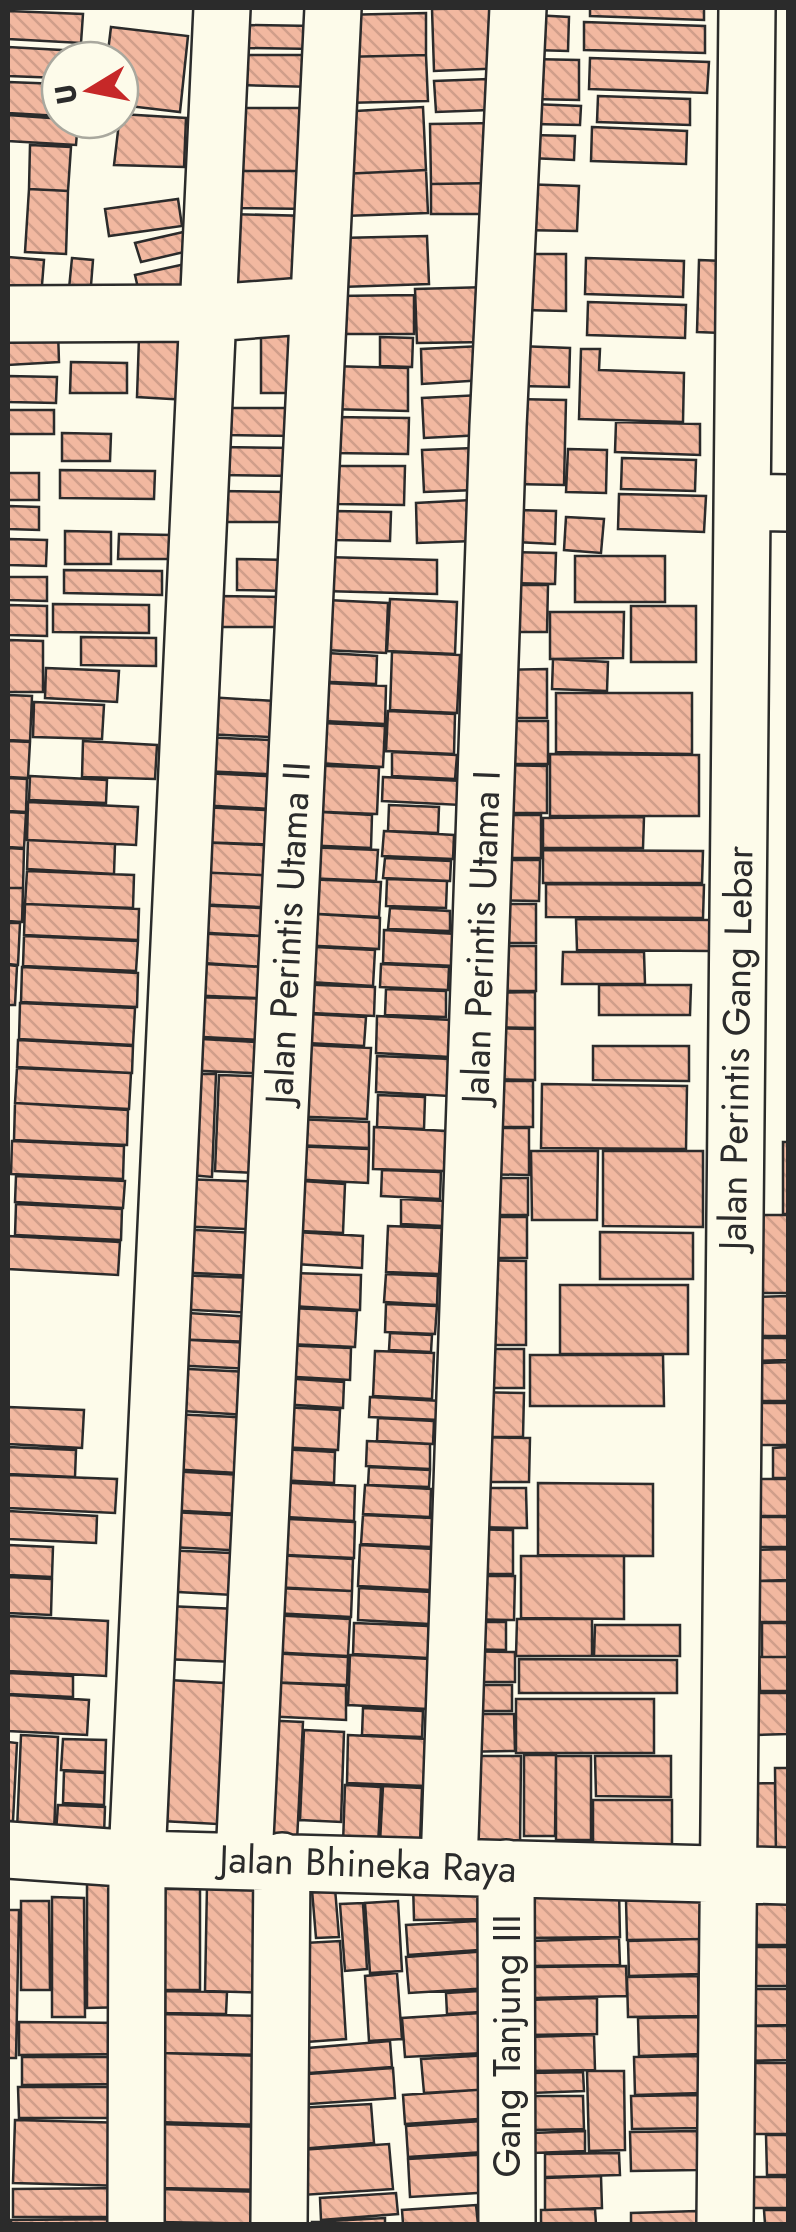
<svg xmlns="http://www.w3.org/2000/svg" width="796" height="2232" font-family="Jost,sans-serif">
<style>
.building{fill:url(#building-back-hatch);stroke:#2b2b2b;stroke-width:2.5}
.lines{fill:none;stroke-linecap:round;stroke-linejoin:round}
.minor-casing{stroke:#2b2b2b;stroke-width:60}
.minor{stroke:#fdfbea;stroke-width:55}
.labels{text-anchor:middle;stroke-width:8;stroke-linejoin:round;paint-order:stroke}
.street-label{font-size:38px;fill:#2b2b2b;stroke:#fdfbea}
</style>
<defs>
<pattern id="building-back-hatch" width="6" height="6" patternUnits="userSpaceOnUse" patternTransform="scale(2.5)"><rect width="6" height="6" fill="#f2b8a0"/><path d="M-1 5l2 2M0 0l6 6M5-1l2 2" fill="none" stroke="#d09e8a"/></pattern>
</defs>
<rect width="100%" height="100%" fill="#fdfbea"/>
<path class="building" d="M504,8l3,60 -73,3 -2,-62z
M590,8h114v12l-114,-4z
M8,11l75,3 -2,29 -73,-4z
M426,13v42l-84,2 -2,-42z
M533,15l36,2 -1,34 -35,-1z
M584,22l121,4v27l-121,-3z
M246,25l69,1 -1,23 -68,-1z
M111,27l77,9 -8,76 -60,-7v-45h-13z
M8,47l71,4v9h-19v18l-52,-2z
M238,55h78l-1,32 -76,-2z
M426,55l2,46 -85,2 -1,-46z
M590,58l119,4 -2,31 -118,-4z
M531,59l48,1v40l-49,-1z
M488,79l1,31 -53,2 -2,-31z
M8,82l52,2v32l-52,-3z
M598,96l92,3v26l-93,-3z
M532,104l49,2 -1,19 -48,-1z
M423,107l3,63 -84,4 -3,-62z
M228,108h83v63h-83z
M120,114l66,4 -2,49 -70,-2z
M8,115l70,5 -2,25 -68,-4z
M496,123l1,60 -66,1 -1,-60z
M592,127l95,4 -1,33 -95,-3z
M531,135l44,1 -1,24 -44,-2z
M30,145l41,2 -3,44 -39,-2z
M426,170l2,43 -84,3 -2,-42z
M228,171h83v38l-83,-1z
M497,183v31h-66v-30z
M520,184l59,2 -2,45 -58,-1z
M29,189l39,2 -2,63 -41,-2z
M178,199l4,27 -73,10 -4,-27z
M229,214l80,2 -1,76 -81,-2z
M192,230l5,19 -56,13 -6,-19z
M427,236l2,48 -88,3 -2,-49z
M523,254h43v57l-44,-1z
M8,257l36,3 -4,50 -32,-2z
M72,258l21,2 -4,51 -22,-2z
M586,258l98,3 -1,36 -98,-3z
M699,260l24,1 -2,72 -24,-1z
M199,261l8,35 -64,14 -8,-35z
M488,287l1,55 -72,1 -2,-54z
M414,295v39h-78v-38z
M588,302l98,3 -1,33 -98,-3z
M261,324l43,1v68h-43z
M58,331l1,31 -51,3v-31z
M139,337l51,3 -3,60 -50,-3z
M380,337l33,1 -1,29 -32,-1z
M482,346l2,34 -62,4 -1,-35z
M518,346l52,2 -1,39 -52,-1z
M581,349h19l-1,21 85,3 -1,49 -104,-3z
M71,362l56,1v30h-57z
M329,366l79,2v43l-80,-2z
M8,376l49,1 -1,26 -48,-1z
M481,395l2,40 -59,3 -2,-40z
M514,399l52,1 -2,85 -52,-1z
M225,408h74l-1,28 -73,-1z
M8,410h46v24h-46z
M331,417l78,1 -1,36 -78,-1z
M616,422l84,2v31l-85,-3z
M62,433l49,1 -1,27h-48z
M218,447l80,1v28l-80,-1z
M473,448l2,42 -51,2 -2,-42z
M568,449l39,1 -1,43 -40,-1z
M622,458l74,2 -1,31 -74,-2z
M338,466h67l-1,39 -66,-1z
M60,470l95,1 -1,28 -94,-1z
M8,473h31v27h-31z
M219,491l70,1v30h-71z
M619,494l87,2 -2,36 -86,-3z
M471,500l2,41 -56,2 -1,-40z
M8,506l31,1v23l-31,-1z
M517,510l39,1 -1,33 -39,-2z
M334,511l57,1 -1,29 -56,-1z
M566,517l38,2 -3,34 -37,-3z
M65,531l46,1v32h-46z
M119,534l54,1v24h-55z
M8,539l39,1 -1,26 -38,-1z
M506,552l50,1 -1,31 -50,-1z
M575,556h90v46h-90z
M324,557l113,3v34l-114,-3z
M237,559l53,1v31l-53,-1z
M64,570l98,1v24l-98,-2z
M8,577h39v24l-39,-1z
M497,585h51l-1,47h-50z
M215,596l69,1v30h-70z
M306,599l82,4 -2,50 -82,-4z
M390,599l67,3 -2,52 -68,-3z
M53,604l96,1v28l-96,-1z
M8,605l39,1v30l-39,-1z
M631,606h65v56h-65z
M550,612h74l-1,46 -73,1z
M81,637l75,1v28l-75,-1z
M8,640l35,1v51h-35z
M310,652l67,4 -1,28 -67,-3z
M392,652l68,3 -3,58 -67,-3z
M553,659l55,3 -1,29 -55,-2z
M46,668l73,3 -2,31 -72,-4z
M547,669v49h-53v-48z
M305,682l81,4 -1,38 -82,-4z
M556,693h136v61l-136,-2z
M8,695l24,1 -2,45 -22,-1z
M207,697l85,5 -2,36 -85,-4z
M34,702l70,3 -2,34 -69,-2z
M388,711l67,3 -1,40 -68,-3z
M492,721h56v43h-56z
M302,722l83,4 -2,41 -83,-5z
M203,737l86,4 -2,34 -85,-4z
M8,741l22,1 -2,36 -20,-1z
M83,741l74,4 -2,34 -73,-2z
M392,752l65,3 -2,24 -63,-3z
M550,754l149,1v61h-149z
M304,765l75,3 -2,46 -75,-3z
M489,765l58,1v47h-58z
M201,773l87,4 -1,33 -88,-5z
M30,776l77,4 -1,23 -77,-3z
M383,777l79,4 -1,24 -79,-4z
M8,778l19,1 -1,33 -18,-1z
M28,802l110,5 -2,38 -109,-5z
M389,805l50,2 -1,26 -50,-2z
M198,807l89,4 -2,34 -88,-3z
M304,811l68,4 -1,33 -69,-3z
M8,812l18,1 -2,35 -16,-1z
M489,815h52v43h-52z
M644,817l-1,31h-100v-30z
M384,831l70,4 -1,24 -71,-3z
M28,840l87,4 -1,30 -87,-5z
M195,842l90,4 -1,30 -90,-4z
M306,847l72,3 -2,31 -72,-3z
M8,848l16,1 -1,39h-15z
M543,850l160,1 -1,32h-159z
M385,858l66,3 -1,20 -67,-3z
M486,860h54l-1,41 -53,-1z
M27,871l107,4 -1,33 -108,-4z
M194,872l90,4 -1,32 -90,-4z
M300,879l81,3 -2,35 -80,-4z
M387,879l60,2 -1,27 -60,-2z
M546,884l158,1 -1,33 -157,-1z
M8,888h15l-1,34 -14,-1z
M25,904l114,5 -1,31 -114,-5z
M485,904h51v39h-51z
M192,905l90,4 -1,28 -90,-5z
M390,908l60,3v20l-62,-2z
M300,913l80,5 -1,31 -80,-4z
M576,919l135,1v31l-134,-1z
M8,923h12l-2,42 -10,-1z
M384,930l73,4 -1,32 -73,-3z
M189,933l92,4 -1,31 -92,-6z
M24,936l114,5 -2,30 -113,-5z
M295,946l80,4 -2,36 -80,-5z
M483,946h53v45h-53z
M563,952h81l1,32h-83z
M187,963l93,5 -1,31 -93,-4z
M381,964l68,3 -1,23 -68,-3z
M8,965l9,1 -2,39h-7z
M22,967l116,6 -1,34 -116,-5z
M291,984l84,3 -1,29 -84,-4z
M599,985h92l-1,30h-91z
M386,989l60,2v26l-61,-2z
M535,992v36l-53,-1v-34z
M185,997l94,2 -2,42 -93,-5z
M20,1003l115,5 -2,37 -114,-6z
M289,1013l77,4 -2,29 -76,-4z
M377,1016l74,4 -1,37 -74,-4z
M480,1028l55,1v51l-56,-1z
M183,1038l94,5 -1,31 -94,-4z
M18,1040l115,6 -1,27 -115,-6z
M288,1044l83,4 -4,71 -83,-3z
M593,1046h96v35l-96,-1z
M377,1056l74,3 -2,37 -73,-4z
M17,1068l114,5 -2,36 -114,-6z
M183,1074h33l-4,103 -34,-3z
M219,1075l59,2 -4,97 -59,-3z
M478,1081h55v46h-55z
M542,1084l145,2 -1,63 -145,-1z
M378,1095l47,2 -1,32 -47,-2z
M15,1103l113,7 -1,35 -113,-5z
M294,1119l75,3v26l-76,-3z
M374,1127l72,4 -2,40 -71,-2z
M475,1128h54v47l-54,-1z
M12,1141l112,5 -1,33 -112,-5z
M783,1142h5v72h-5z
M289,1146l80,3 -1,34 -81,-4z
M531,1151h67l-1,69h-65z
M603,1151h100v76l-100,-1z
M382,1170l59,2 -1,27 -59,-3z
M16,1176l109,5 -2,27 -108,-6z
M475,1178h53v37h-52z
M180,1179l89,3 -1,48 -91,-4z
M303,1181l42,3 -2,49 -43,-2z
M401,1199l44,2 -2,25 -42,-2z
M16,1204l106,5 -1,31 -106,-5z
M759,1215h29v78h-28z
M473,1217h54v41h-55z
M388,1226l54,2 -3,46 -53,-2z
M177,1229l80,4 -2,43 -80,-4z
M296,1232l67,4 -1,32 -67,-4z
M600,1232l93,1v46h-93z
M8,1236l112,6 -2,33 -110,-6z
M470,1260l56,1v84h-56z
M292,1273l69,2 -1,35 -70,-4z
M386,1274l52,2 -1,29 -53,-3z
M175,1275l80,3 -1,35 -81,-4z
M560,1285h128v69h-128z
M788,1296v40h-33v-39z
M386,1304l51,2 -2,28 -50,-2z
M290,1308l67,3 -2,36 -67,-3z
M171,1312l83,5v25l-84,-3z
M390,1333l42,2 -1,17 -42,-2z
M753,1338h35v22l-35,1z
M170,1339l82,4v26l-82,-4z
M280,1345l71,3 -1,32 -72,-4z
M468,1349h56v39h-56z
M375,1351l59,2 -2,46 -59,-3z
M530,1355h133l1,51h-134z
M788,1362v39h-26l-1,-38z
M168,1368l81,4 -2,43 -81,-5z
M282,1378l62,4 -1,26 -62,-4z
M468,1392l56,1 -1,44h-55z
M370,1397l71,4 -1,19 -71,-3z
M754,1403h34v42h-34z
M8,1407l76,3 -2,38 -74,-4z
M282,1407l58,3 -2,40 -58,-3z
M172,1414l85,4 -3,56 -84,-5z
M378,1418l56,3 -1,23 -56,-3z
M470,1437l60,1 -1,44h-58z
M367,1441l63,3v25l-64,-3z
M8,1447l68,3 -1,27 -67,-3z
M788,1447v31h-15v-30z
M280,1449l55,3 -1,31 -55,-3z
M369,1467l61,3 -1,17 -61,-2z
M167,1471l76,4 -2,39 -76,-4z
M8,1475l109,4 -2,34 -107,-5z
M760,1479h28v37h-28z
M271,1482l84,4 -1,35 -85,-5z
M538,1483l115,1v72l-115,-1z
M365,1485l66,4 -1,28 -67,-3z
M470,1488h56l1,40 -58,-1z
M8,1511l89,5 -1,27 -88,-4z
M171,1512l79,4 -2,35 -78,-4z
M363,1515l69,3 -1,29 -70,-3z
M753,1517h35v30h-35z
M266,1518l89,4 -1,36 -90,-4z
M462,1529l51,1v44h-51z
M8,1545l45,2 -1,30 -44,-2z
M360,1545l73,4 -2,41 -73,-4z
M788,1549v31l-32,1 -1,-31z
M161,1550l93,4 -2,42 -93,-5z
M274,1555l79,4 -1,32 -79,-4z
M521,1556h103v63l-103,-1z
M460,1576h55l-1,44 -54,-1z
M8,1577l44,2 -1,36 -43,-2z
M756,1581h32v41h-32z
M274,1588l78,3 -1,26 -79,-4z
M359,1588l72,4 -2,32 -71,-4z
M166,1606l72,3 -3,53 -71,-3z
M269,1615l81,4 -2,37 -81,-4z
M8,1616l100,5 -2,55 -98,-5z
M517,1619h75v37h-76z
M461,1622h45v28l-45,-1z
M354,1623l75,3 -1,32 -75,-4z
M762,1623h26v34h-26z
M595,1625h85v31h-86z
M457,1651l58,1v30h-59z
M267,1653l81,4 -1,28 -81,-3z
M350,1655l80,4 -2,50 -80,-4z
M759,1657h29v34h-28z
M519,1659l158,1v33h-158z
M8,1673l65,3v21l-65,-3z
M149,1679l94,5 -7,141 -93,-5z
M264,1682l82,4v34l-83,-4z
M456,1685h56v26h-56z
M756,1693h32v41l-31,1z
M8,1695l81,5 -2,35 -79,-4z
M516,1699h138v54h-138z
M363,1708l60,3 -1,26 -60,-2z
M456,1714h58l1,37 -59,1z
M259,1720l44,2 -6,119 -43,-3z
M304,1730l40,2 -3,90 -41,-2z
M21,1735l37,2 -4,95 -37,-2z
M348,1735l80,4 -3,47 -78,-3z
M63,1739l43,1 -1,32 -44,-2z
M8,1742l9,1 -4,78h-5z
M524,1755h32l-1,81h-31z
M471,1756h50l-1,92 -49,1z
M556,1756h35v84h-35z
M595,1756h76v41l-75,-1z
M775,1768h13v91h-12z
M64,1771l41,2 -1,32 -41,-2z
M775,1783l1,72 -42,1 -1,-72z
M345,1785l36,2 -3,59 -35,-2z
M383,1786l39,2 -2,55 -40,-1z
M593,1800h79v57h-79z
M58,1805l47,2 -1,28 -48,-3z
M334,1876l5,61 -23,1 -5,-60z
M87,1879l42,1v127l-42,1z
M492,1881l1,38 -79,1 -1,-38z
M207,1885l64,2 -2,106 -64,-2z
M155,1889h45v101h-44z
M619,1890l1,47 -97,1v-46z
M52,1897l32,1 1,119h-33z
M703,1898v41l-76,1 -1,-40z
M21,1901h28l1,89h-29z
M398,1901l4,70 -32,2 -5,-70z
M363,1903l4,66 -22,2 -5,-67z
M742,1904h46v41h-45z
M8,1910h11l-3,148h-8z
M477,1921l2,29 -71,5 -2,-30z
M619,1938l1,27 -89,1 -1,-25z
M699,1939l1,35 -71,2 -1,-35z
M340,1941l6,98 -53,4 -6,-99z
M743,1947h45v39h-45z
M489,1951l2,37 -82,5 -3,-36z
M626,1966l1,30 -93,2 -1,-31z
M397,1973l5,66 -33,2 -4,-65z
M698,1976l1,40 -71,1 -1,-40z
M742,1989h46v36l-46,1z
M496,1990l2,21 -51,3 -1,-21z
M165,1991l62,1 -1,22 -61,-1z
M597,1998v36l-72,1v-35z
M481,2013l3,40 -79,4 -3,-39z
M157,2014l109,2 -1,39 -108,-2z
M700,2017l1,37 -62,2 -1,-38z
M19,2022l108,1v31l-108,1z
M738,2026h50v34l-50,1z
M594,2035l1,35 -68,1 -1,-34z
M390,2041l2,26 -83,6 -1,-25z
M158,2053l108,3 -1,69 -110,-3z
M491,2055l2,34 -69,4 -3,-34z
M700,2056l1,37 -66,2 -1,-38z
M22,2057h102v27l-102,1z
M745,2063h43v71h-43z
M393,2068l2,30 -100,7 -2,-30z
M587,2071h37l1,79 -36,1z
M583,2072l1,19 -53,2 -1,-20z
M18,2087h104v31h-103z
M490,2089l3,29 -88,6 -2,-29z
M702,2095l1,33 -71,1 -1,-33z
M530,2096h53l1,33 -53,1z
M371,2104l3,39 -75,6 -3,-41z
M15,2120l113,3 -2,63 -113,-3z
M498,2120l2,31 -92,6 -2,-31z
M157,2124l110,3 -1,63 -110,-2z
M585,2131v20l-52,2 -1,-20z
M697,2131l1,39 -67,1 -1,-39z
M766,2135h22v40h-21z
M389,2144l4,45 -91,6 -3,-45z
M619,2153l1,22 -75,2v-23z
M492,2154l2,38 -84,5 -2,-38z
M601,2176l1,32 -57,2v-32z
M751,2177h37v31h-37z
M130,2188v29h-117v-28z
M159,2189l104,3v32l-105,-2z
M396,2193l2,21 -77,6 -1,-22z
M476,2205l2,19h-75l-1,-14z
M595,2209l1,15h-55v-14z
M764,2210h24v14h-23z
M697,2211v13h-66v-11z
M385,2218v6h-73v-2z
M124,2219v5h-113v-4z"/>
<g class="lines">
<defs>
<path id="minor" d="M8,314l203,-1 107,-8
M743,502l45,1
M8,1850l129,9 651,17
M244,1859l89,-1851
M449,1867l49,-1441 20,-418
M506,1868l1,356
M136,2224l1,-365 85,-1851
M279,2224l3,-363
M725,2224l22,-2216"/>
</defs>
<use href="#minor" class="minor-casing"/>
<use href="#minor" class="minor"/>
</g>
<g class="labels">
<g class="street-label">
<text transform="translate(288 933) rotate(-87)" y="13">Jalan Perintis Utama II</text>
<text transform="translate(481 937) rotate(-88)" y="13">Jalan Perintis Utama I</text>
<text transform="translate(736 1048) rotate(-89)" y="13">Jalan Perintis Gang Lebar</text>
<text transform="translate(368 1864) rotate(2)" y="13">Jalan Bhineka Raya</text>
<text transform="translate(507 2046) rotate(-90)" y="13">Gang Tanjung III</text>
</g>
</g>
<rect width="796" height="2232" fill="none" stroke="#2b2b2b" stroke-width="20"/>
<g transform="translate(90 90) rotate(260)"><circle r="48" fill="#fdfbea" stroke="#a9a89e" stroke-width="2.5"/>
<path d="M0-8L18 38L0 25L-18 38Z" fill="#c62828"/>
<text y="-15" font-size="28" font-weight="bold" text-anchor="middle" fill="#2b2b2b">U</text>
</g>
</svg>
